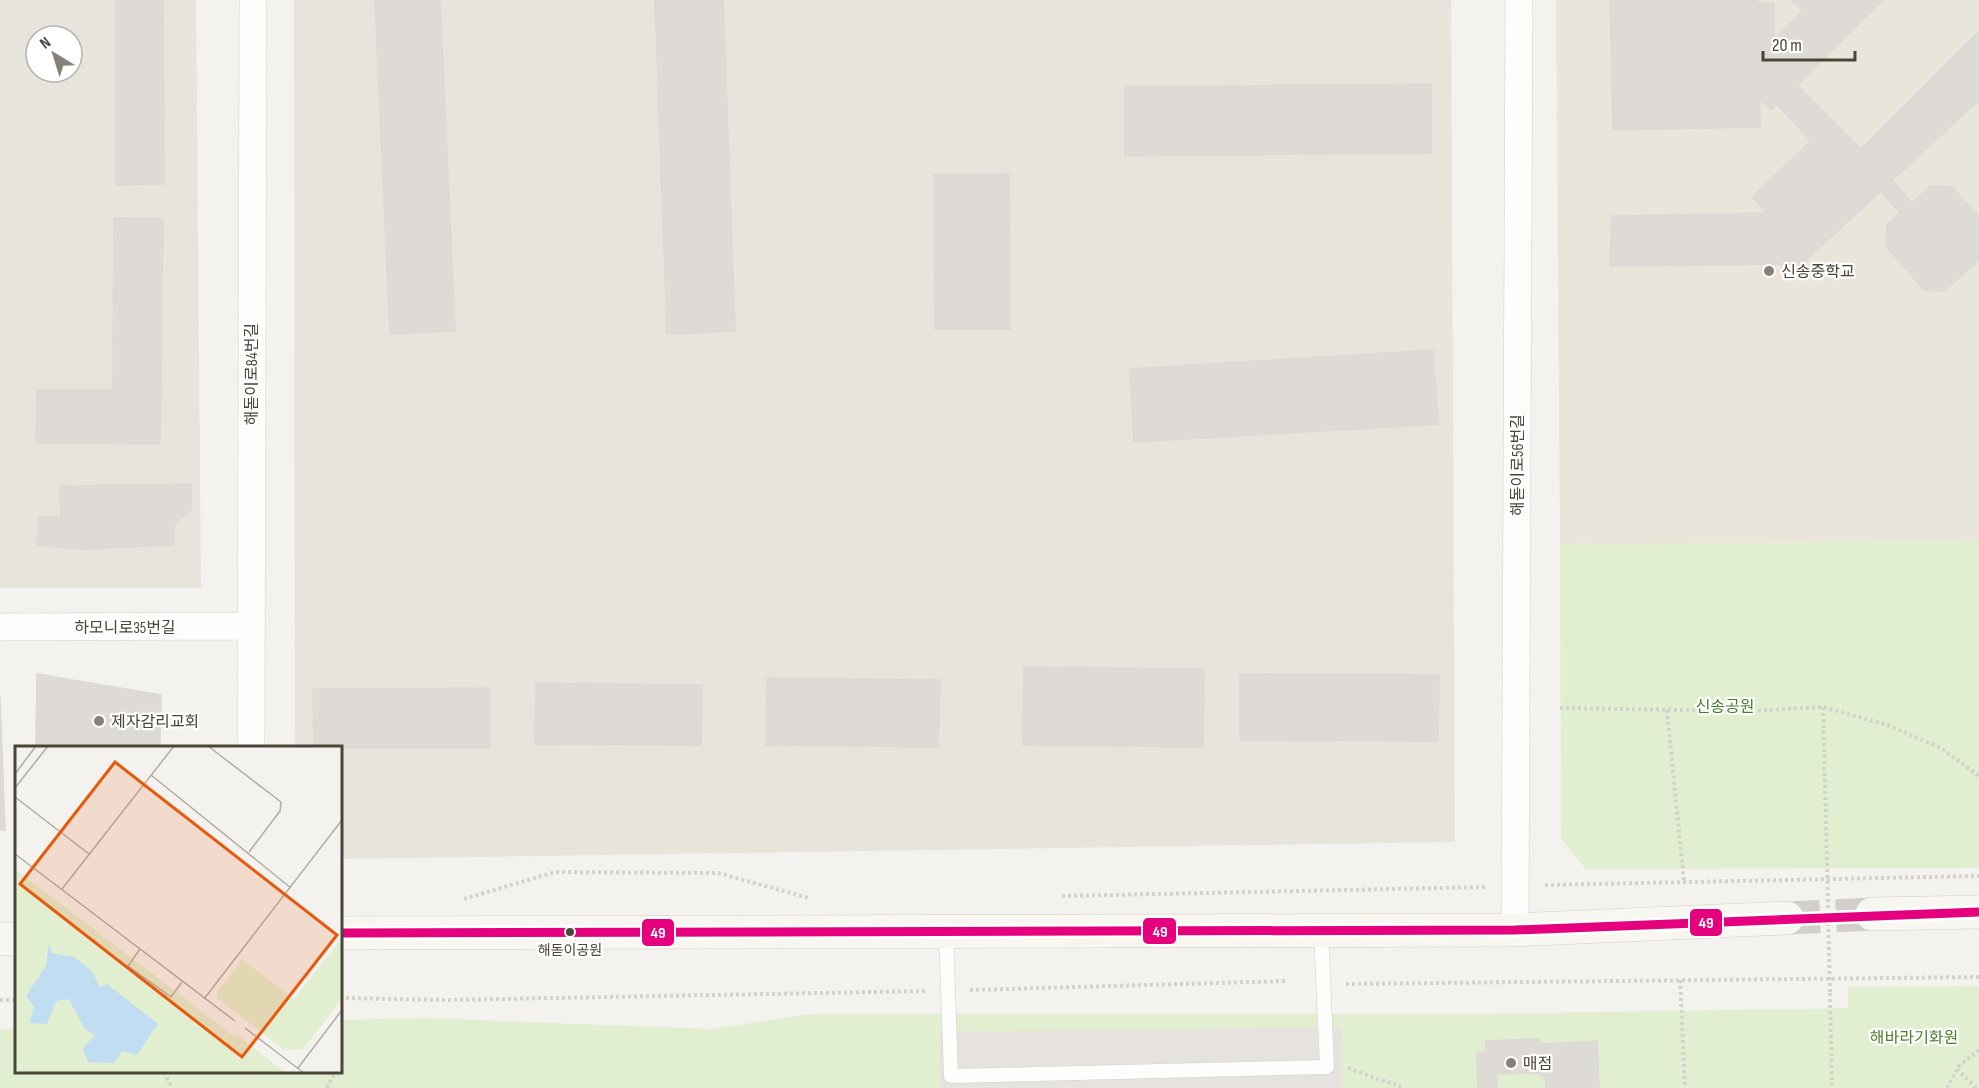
<svg xmlns="http://www.w3.org/2000/svg" width="1979" height="1088" font-family="'Sofia Sans Condensed','Noto Sans KR',sans-serif">
<style>
.residential{fill:#e7e4dc;fill-rule:evenodd}
.education{fill:#eae5da}
.green{fill:#e1eecf}
.parking{fill:#e6e3df}
.building{fill:#dedbd6;stroke:#dcd9d4;stroke-width:1.5}
.lines{fill:none;stroke-linecap:round;stroke-linejoin:round}
.secondary-tunnel{stroke:#d2cfca;stroke-width:33;stroke-dasharray:33 16;stroke-linecap:butt}
.lane-casing{stroke:#d2d0cb;stroke-width:15}
.street-casing{stroke:#d2d0cb;stroke-width:28}
.secondary-casing{stroke:#d3cfc5;stroke-width:34}
.path{stroke:#d3d2cc;stroke-width:4;stroke-dasharray:3 3;stroke-linecap:butt}
.lane{stroke:#fdfdfc;stroke-width:14}
.street{stroke:#fdfdfc;stroke-width:27}
.secondary{stroke:#f7f6f1;stroke-width:33}
.path-bridge{stroke:#d3d2cc;stroke-width:4;stroke-dasharray:3 3;stroke-linecap:butt}
.bus-1-casing{stroke:#fff;stroke-width:14}
.bus-1{stroke:#e5007d;stroke-width:9}
.poi-dot{fill:#868178;stroke:#fff;stroke-width:2}
.bus-dot{fill:#4b4439;stroke:#fff;stroke-width:2}
.labels{text-anchor:middle;stroke-width:4.5;stroke-linejoin:round;paint-order:stroke}
.bus-label{font-size:14px;fill:#4b4439;stroke:#fff}
.poi-label{font-size:16px;fill:#4b4439;stroke:#fff;text-anchor:start}
.street-label{font-size:16px;fill:#4b4439;stroke:#fff}
.park-label{font-size:16px;fill:#4a7f2a;stroke:#fff}
.inset-road{fill:none;stroke:#b0aca6;stroke-width:1.5}
.view{fill:#e8590c;fill-opacity:0.15;stroke:#e8590c;stroke-width:3}
.inset-edge{fill:none;stroke:#4b4439;stroke-width:3}
.line-badge{stroke:#fff;stroke-width:2}
.badge-label{font-size:16px;text-anchor:middle;font-weight:bold;fill:#fff}
</style>
<rect width="100%" height="100%" fill="#f4f2ee"/>
<path class="residential" d="M0,0h196l5,588h-201zM36,36h36v36h-36z
M294,0h1157l4,842 -1114,17 -1,-111 -45,-1z"/>
<path class="education" d="M1556,0h423v541l-419,3z"/>
<path class="green" d="M1979,541v327l-393,1 -25,-30 -1,-295z
M1979,986v102h-1979v-59l16,-1v44h324l1,-52 85,-2 287,11 97,-15h670l368,-6v-21z"/>
<path class="parking" d="M1341,1027l1,61h-402v-56z"/>
<path class="building" d="M116,0h47l1,184 -48,1z
M375,0h65l15,331 -65,3z
M655,0h68l12,331 -68,3z
M1610,0h148l2,127 -147,3z
M1792,0h91l-86,85 64,64 118,-118v69l-177,164 -192,2 2,-50 155,-3 -15,-16 59,-56 -34,-37 -6,6 -11,-10 -2,-97h16v36l29,-28z
M1431,84v69l-306,3v-69z
M1009,174l1,155h-75l-1,-154z
M1893,181l19,22 19,-17 21,1 27,30v43l-35,31 -20,-1 -38,-44 1,-21 13,-12 -19,-22z
M114,218l49,1 -3,225 -124,-1 1,-53h76z
M1433,350l5,74 -304,18 -4,-73z
M191,484v26l-17,14v21l-93,4 -44,-4 2,-29 22,2 -1,-32z
M1024,667l180,2 -1,78 -180,-2z
M37,674l124,21 -1,53h-124z
M1240,674l199,1 -1,66 -198,-1z
M767,678l173,2 -2,67 -172,-2z
M536,683l166,2 -1,60 -166,-1z
M490,688v60h-176l-1,-59z
M0,696l5,134h-5z
M1538,1039l6,5 1,35 -6,-6 -43,1 1,14h-19l-1,-35 9,-1v-11z
M1597,1041l2,47h-53l-2,-44z"/>
<g class="lines">
<path class="secondary-tunnel" d="M1787,918l85,-4"/>
<defs>
<path id="lane" d="M946,931l5,145 376,-9 -6,-136"/>
<path id="street" d="M0,627l250,-1
M251,748l2,-748
M1515,930l4,-930"/>
<path id="secondary" d="M1872,914l107,-2
M340,933l1175,-3 272,-12
M0,939h16"/>
</defs>
<use href="#lane" class="lane-casing"/>
<use href="#street" class="street-casing"/>
<use href="#secondary" class="secondary-casing"/>
<path class="path" d="M1823,707l4,156
M1560,708l188,3 75,-4 64,18 54,23 38,28
M1667,710l17,172
M1545,885l434,-9
M1062,896l424,-9
M464,899l91,-27 163,1 91,25
M1680,980l5,108
M1346,984l633,-7
M970,990l317,-9
M1830,993l2,95
M340,998l106,2 480,-9
M0,1000h16
M340,1034v1
M1348,1068l56,20
M1957,1069l19,19
M164,1072l8,16
M327,1088l8,-16
M1947,1088l12,-22 20,-16"/>
<use href="#lane" class="lane"/>
<use href="#street" class="street"/>
<use href="#secondary" class="secondary"/>
<path class="path-bridge" d="M1827,863l3,130"/>
<defs>
<path id="bus-1" d="M340,933l1175,-3 464,-18"/>
</defs>
<use href="#bus-1" class="bus-1-casing"/>
<use href="#bus-1" class="bus-1"/>
</g>
<g class="poi-dot">
<circle cx="1769" cy="271" r="6"/>
<circle cx="99" cy="721" r="6"/>
<circle cx="1511" cy="1063" r="6"/>
</g>
<circle class="bus-dot" cx="570" cy="932" r="5"/>
<g class="labels">
<g class="bus-label">
<text x="570" y="955">해돋이공원</text>
</g>
<g class="poi-label">
<text x="1781" y="277">신송중학교</text>
<text x="111" y="727">제자감리교회</text>
<text x="1523" y="1069">매점</text>
</g>
<g class="street-label">
<text transform="translate(251 374) rotate(-90)" y="6">해돋이로84번길</text>
<text transform="translate(1517 465) rotate(-90)" y="6">해돋이로56번길</text>
<text x="125" y="633">하모니로35번길</text>
</g>
<g class="park-label">
<text x="1725" y="712">신송공원</text>
<text x="1914" y="1043">해바라기화원</text>
</g>
</g>
<g transform="translate(15 746)">
<rect width="327" height="327" fill="#f4f2ee"/>
<path d="M0,123l219,167 2,-2 50,39h-264l-7,-4zM327,192v61l-39,50 -19,1 -67,-52v-6l25,-33 52,40z" fill="#e1eecf"/>
<path d="M34,197l3,10 22,4 18,14 8,17 7,-4 51,40 -21,31 -15,-4 -8,12 -26,-1 -5,-14 12,-13 -11,-7 -15,-29 -13,2 -9,23 -17,-1 4,-16 -8,-11 20,-30z" fill="#c0ddf1"/>
<path class="inset-road" d="M193,0l73,56 -1,9 -31,41M0,28l21,-28M136,29l140,113M0,42l33,-42M0,51l74,57M0,108l220,167M47,143l112,-143M125,203l-12,17 43,31 11,-15M189,253l138,-179M230,282l59,45M283,322l44,-58"/>
<path class="view" d="M100,16l222,173 -95,122 -222,-173z"/>
<rect width="327" height="327" class="inset-edge"/>
</g>
<g class="line-badge">
<rect x="1689" y="908" width="34" height="29" rx="6" fill="#e5007d"/>
<rect x="1142" y="917" width="35" height="28" rx="6" fill="#e5007d"/>
<rect x="641" y="918" width="34" height="29" rx="6" fill="#e5007d"/>
</g>
<g class="badge-label">
<text x="1706" y="928">49</text>
<text x="1160" y="937">49</text>
<text x="658" y="938">49</text>
</g>
<g transform="translate(54 54) rotate(322)"><circle r="28" fill="#ffffff" stroke="#b7b4b0" stroke-width="1.5"/>
<path d="M0-4.5L10 22L0 15L-10 22Z" fill="#868178"/>
<text y="-9" font-size="16" font-weight="bold" text-anchor="middle" fill="#4b4439">N</text>
</g>
<path d="M1763 51v9h92v-9" fill="none" stroke="#4b4439" stroke-width="3"/>
<text x="1772" y="51" font-size="18" fill="#4b4439" stroke="#ffffff" stroke-width="4.5" paint-order="stroke">20 m</text>
</svg>
